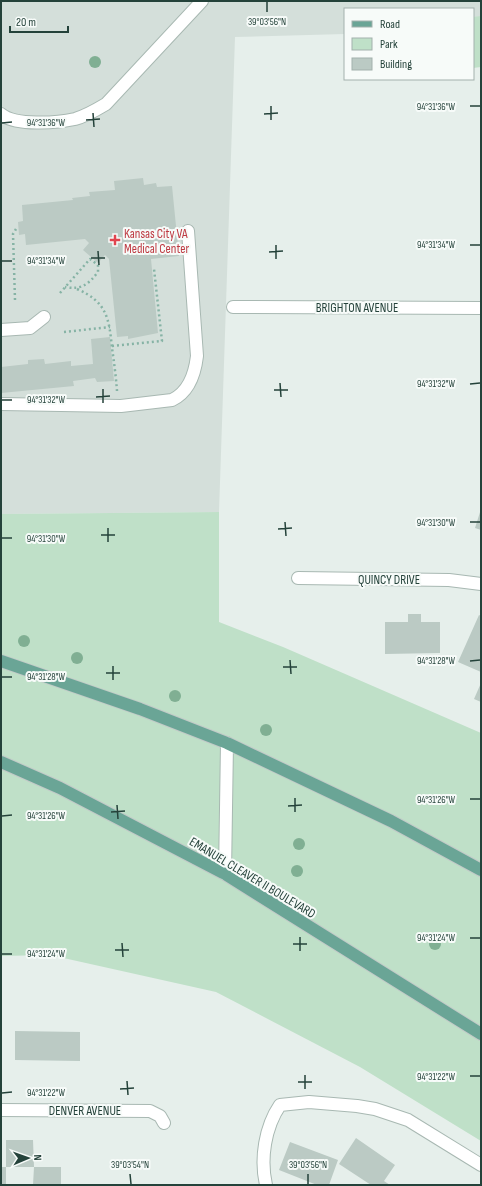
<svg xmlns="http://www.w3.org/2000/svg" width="482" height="1186" font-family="'Sofia Sans Condensed',sans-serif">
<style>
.built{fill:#d4dfda}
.green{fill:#bfe0c8}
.building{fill:#bbcac4}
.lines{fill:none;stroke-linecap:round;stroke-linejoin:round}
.minor-casing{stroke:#a8b8b2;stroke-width:14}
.major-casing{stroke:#c2cac8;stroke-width:14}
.path{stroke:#86b3a5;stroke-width:2.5;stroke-dasharray:2 3;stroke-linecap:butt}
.minor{stroke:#fff;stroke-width:12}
.major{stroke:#6aa596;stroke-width:12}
.tree{fill:#80af93}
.ticks{fill:none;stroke:#24423a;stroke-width:1.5}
.health-dot{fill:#e0444e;stroke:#f7fbf9;stroke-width:1.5}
.labels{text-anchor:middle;stroke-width:4;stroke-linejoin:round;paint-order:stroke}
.health-label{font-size:13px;fill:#be3a42;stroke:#f7fbf9;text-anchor:start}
.street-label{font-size:13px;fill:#24423a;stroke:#f7fbf9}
.ticks-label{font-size:10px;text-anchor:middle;fill:#24423a;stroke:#f7fbf9;stroke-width:4;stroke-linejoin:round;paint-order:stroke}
</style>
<rect width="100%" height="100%" fill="#e6efeb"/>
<path class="built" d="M1,1h480v31h-8v-23h-128v25l-110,3 -16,475 -218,2z"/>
<path class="green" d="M481,16v51l-8,1v-51z
M219,512v110l64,25 198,86v408l-121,-74 -144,-75 -166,-37 -49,1v-442z"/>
<path class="building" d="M143,178l1,7 12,-2 1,4 15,-1 7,70 -28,3 7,74 -30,6v-3l-11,1 -8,-78 -4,-4 -7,8 -15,-13 6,-7 -4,-4 -59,6 -1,-11 -6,1 -1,-13 5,-1 -1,-16 51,-5 -1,-2 18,-2 -1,-4 26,-2 -1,-9z
M110,337l4,44 -17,1 -2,-4 -22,3 1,5 -73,7v-26l27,-3v-4l16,-1 1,5 26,-3v5l22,-2 -2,-25z
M481,509v21l-6,-2z
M408,614h13v8h19v31l-55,1v-32h23z
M479,615l2,1v56l-23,-10z
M481,683v19l-7,-3z
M15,1031l65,1v29l-65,-1z
M356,1138l39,27 -11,16 6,4h-19l-32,-21z
M6,1140h27l1,27h-28z
M290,1142l48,18 -9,25h-12l-38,-15z
M1,1167h5v18h-5z
M34,1167h27v18h-28z"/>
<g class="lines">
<defs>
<path id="minor" d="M1,114c14,12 56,9 74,5 11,-3 21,-9 31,-15l96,-103
M233,307l248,1
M1,330l29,-2 14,-11
M1,404l120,2 51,-6c17,-8 23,-27 25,-44l-9,-125
M298,578l151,2 32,4
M225,874l2,-131
M1,1110l149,1 10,5 4,7
M266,1185c-6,-26 -1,-58 14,-80l29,-3 48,4 18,3 33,11 73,45"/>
<path id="major" d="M1,661l139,48 87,34 164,78 90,49
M1,762l59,26 165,86 256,160"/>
</defs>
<use href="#minor" class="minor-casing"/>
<use href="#major" class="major-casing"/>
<path class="path" d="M77,289c30,13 32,29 35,59 2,14 4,29 5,43
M60,293l30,-34 8,6v7c-10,13 -17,18 -33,15
M15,300l-2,-66 3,-5
M64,332l46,-5
M112,346l50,-5 -8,-72"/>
<use href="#minor" class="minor"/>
<use href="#major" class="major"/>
</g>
<g class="tree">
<circle cx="95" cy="62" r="6"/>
<circle cx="24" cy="641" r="6"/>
<circle cx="77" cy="658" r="6"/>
<circle cx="175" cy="696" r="6"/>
<circle cx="266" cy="730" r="6"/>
<circle cx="299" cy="844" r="6"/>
<circle cx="297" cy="871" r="6"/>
<circle cx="435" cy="944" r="6"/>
</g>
<path class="ticks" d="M267,2v10M271,106v14M470,106h10M93,113l1,14M264,114l14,-1M86,120l14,-1M2,123l10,-1M276,245v14M470,245h10M98,251l1,14M269,252l14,-1M91,258h14M2,261h10M280,383l1,14M470,384l10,-1M103,389v14M274,390h14M96,397l14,-1M2,400h10M285,522l1,14M470,522h10M108,528v14M278,529l14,-1M101,535h14M2,538h10M290,660l1,14M470,661l10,-1M113,666v14M283,667h14M106,673h14M2,677h10M295,798v14M470,799h10M117,805l1,14M288,806l14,-1M111,812l14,-1M2,816l10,-1M300,937v14M470,938h10M122,943l1,14M293,944h14M115,950h14M2,954h10M305,1075v14M470,1076h10M127,1081l1,14M298,1082h14M120,1089l14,-1M2,1093l10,-1M130,1174l1,10M308,1174v10"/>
<path class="health-dot" d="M113 234h4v4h4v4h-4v4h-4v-4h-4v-4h4z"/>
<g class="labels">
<g class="health-label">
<text x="124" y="238">Kansas City VA<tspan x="124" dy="15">Medical Center</tspan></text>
</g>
<g class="street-label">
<text x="357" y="312">BRIGHTON AVENUE</text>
<text x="389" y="584">QUINCY DRIVE</text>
<text transform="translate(253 877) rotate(31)" y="5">EMANUEL CLEAVER II BOULEVARD</text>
<text x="85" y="1115">DENVER AVENUE</text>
</g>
</g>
<g class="ticks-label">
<text x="267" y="25">39°03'56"N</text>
<text x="436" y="110">94°31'36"W</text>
<text x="46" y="126">94°31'36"W</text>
<text x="436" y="248">94°31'34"W</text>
<text x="46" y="264">94°31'34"W</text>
<text x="436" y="387">94°31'32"W</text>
<text x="46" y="403">94°31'32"W</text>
<text x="436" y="526">94°31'30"W</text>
<text x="46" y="542">94°31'30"W</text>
<text x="436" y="664">94°31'28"W</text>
<text x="46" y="680">94°31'28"W</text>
<text x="436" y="803">94°31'26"W</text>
<text x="46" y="819">94°31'26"W</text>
<text x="436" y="941">94°31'24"W</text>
<text x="46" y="957">94°31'24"W</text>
<text x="436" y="1080">94°31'22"W</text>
<text x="46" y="1096">94°31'22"W</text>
<text x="130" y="1168">39°03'54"N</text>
<text x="308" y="1168">39°03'56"N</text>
</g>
<rect width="482" height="1186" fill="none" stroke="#24423a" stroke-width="4"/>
<rect x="344" y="8" width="130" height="72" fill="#f7fbf9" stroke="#a3b1ad"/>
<rect x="352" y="21" width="20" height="6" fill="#6aa596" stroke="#a3b1ad"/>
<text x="380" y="28" font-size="12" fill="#24423a">Road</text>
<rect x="352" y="38" width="20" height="12" fill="#bfe0c8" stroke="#a3b1ad"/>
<text x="380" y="48" font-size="12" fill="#24423a">Park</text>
<rect x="352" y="58" width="20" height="12" fill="#bbcac4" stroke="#a3b1ad"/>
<text x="380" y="68" font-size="12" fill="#24423a">Building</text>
<g transform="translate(28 1158) rotate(88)" stroke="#f7fbf9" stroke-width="3" paint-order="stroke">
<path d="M0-3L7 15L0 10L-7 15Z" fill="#24423a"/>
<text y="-6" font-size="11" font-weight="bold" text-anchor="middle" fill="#24423a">N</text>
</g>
<path d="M10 26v6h58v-6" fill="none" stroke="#24423a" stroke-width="2"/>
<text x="16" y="26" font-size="12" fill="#24423a" stroke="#f7fbf9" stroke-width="3" paint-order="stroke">20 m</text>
</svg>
